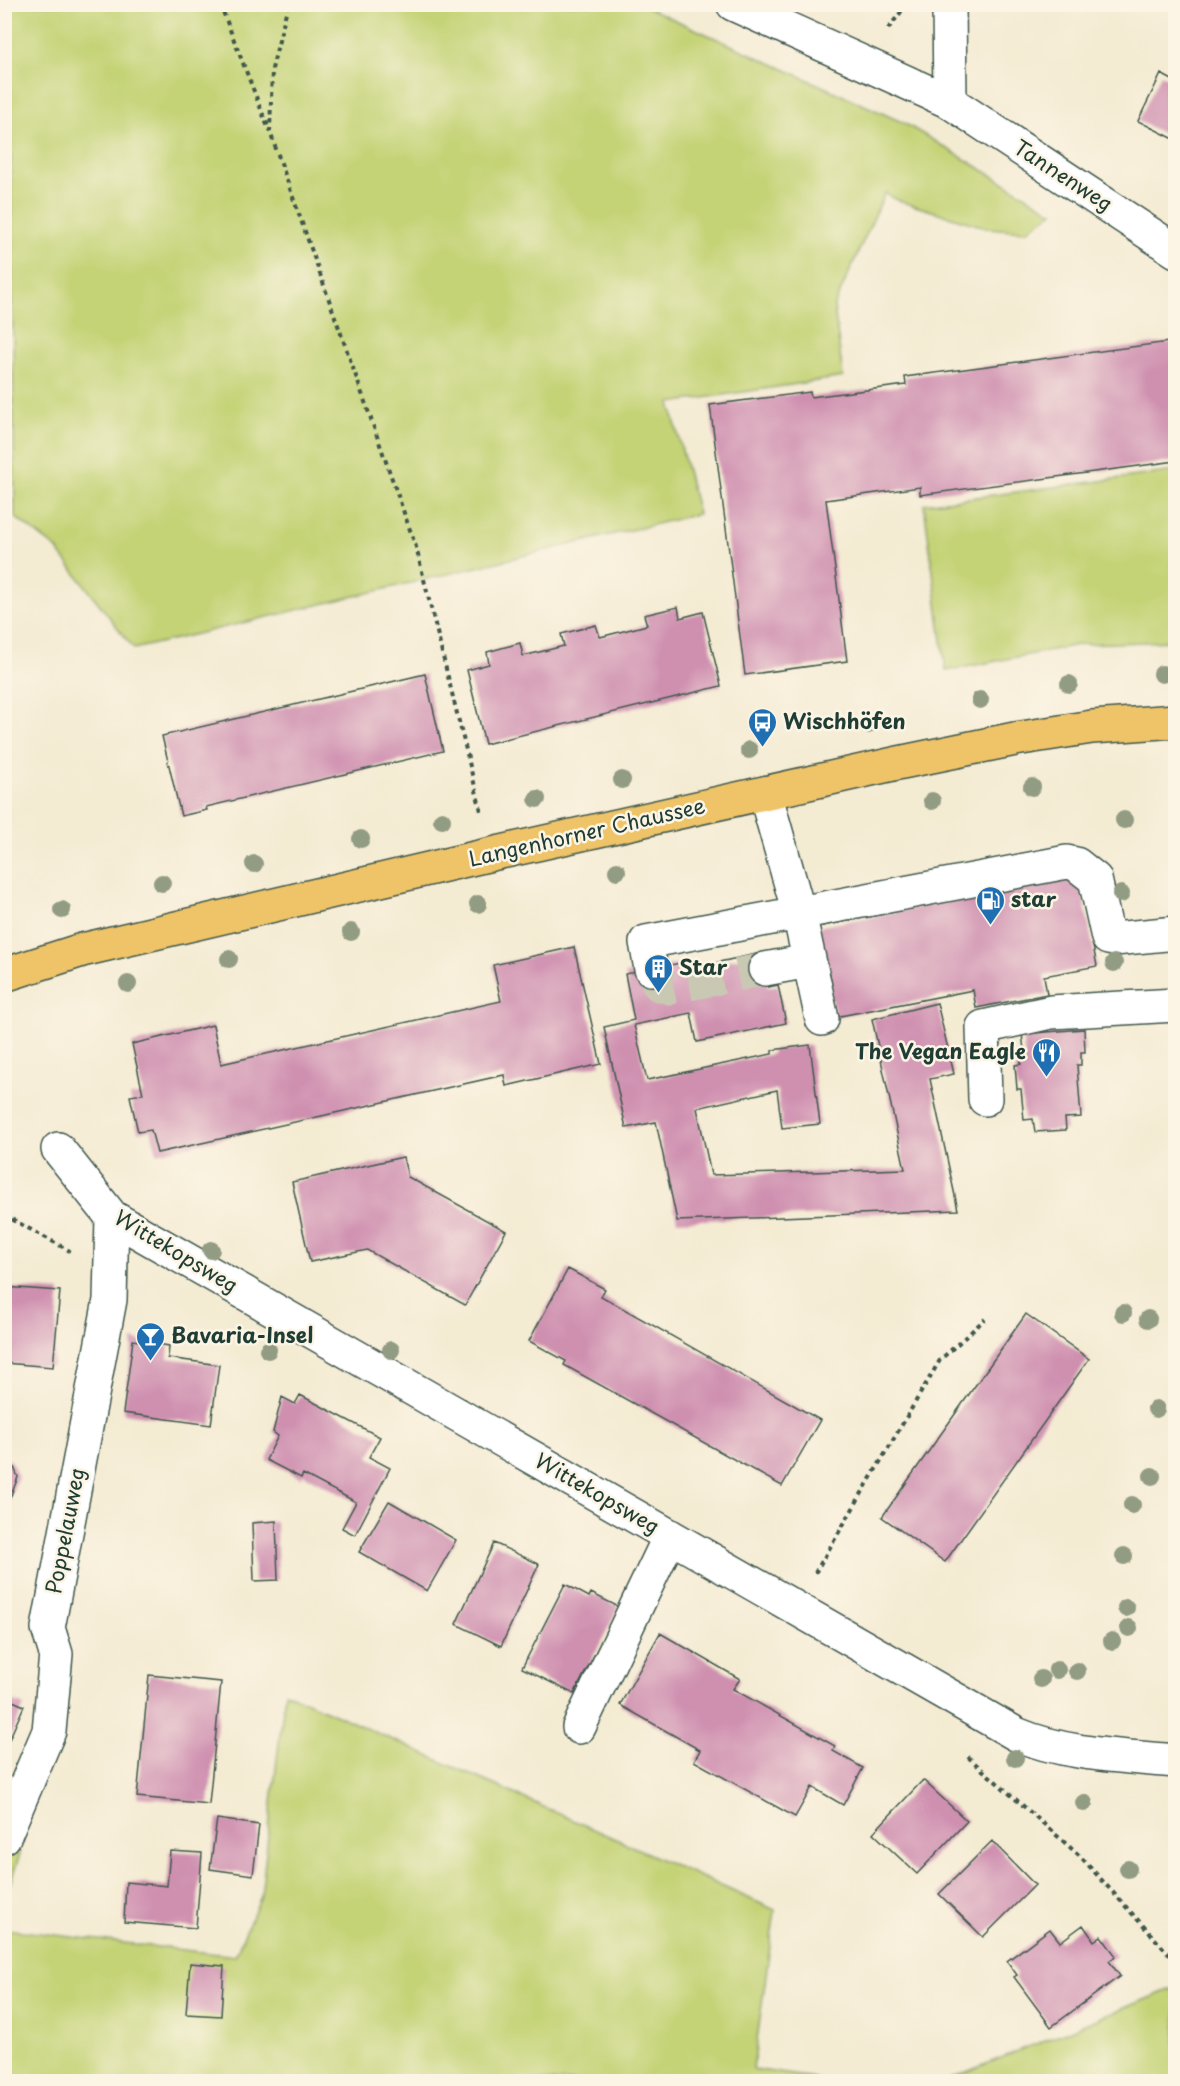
<svg xmlns="http://www.w3.org/2000/svg" width="1180" height="2086" font-family="'Playpen Sans',sans-serif">
<style>
.green{fill:#c4d376;stroke:#728855;stroke-width:1.5}
.building{fill:#cf90b0}
.lines{fill:none;stroke-linecap:round;stroke-linejoin:round}
.minor-tunnel{stroke:#c9c8b3;stroke-width:33;stroke-dasharray:33 16;stroke-linecap:butt}
.minor-casing{stroke:#3f574c;stroke-width:36}
.major-casing{stroke:#3f574c;stroke-width:36}
.path{stroke:#3f574c;stroke-width:4;stroke-dasharray:4.5 4.5;stroke-linecap:butt}
.minor{stroke:#fff;stroke-width:33}
.major{stroke:#efc469;stroke-width:33}
.tree{fill:#919c83}
.labels{text-anchor:middle;stroke-width:5;stroke-linejoin:round;paint-order:stroke}
.street-label{font-size:21px;fill:#1f3d34;stroke:#fcf5e5}
.poi-label{font-size:21px;font-weight:bold;fill:#1f3d34;stroke:#fcf5e5;text-anchor:start}
</style>
<rect width="100%" height="100%" fill="#fcf5e5"/>
<filter id="ink" filterUnits="userSpaceOnUse"><feTurbulence type="fractalNoise" baseFrequency=".0167" numOctaves="2"/><feDisplacementMap in="SourceGraphic" scale="12" xChannelSelector="R" yChannelSelector="G"/><feConvolveMatrix kernelMatrix="1 2 1 2 8 2 1 2 1" color-interpolation-filters="sRGB"/></filter>
<filter id="wash" filterUnits="userSpaceOnUse"><feTurbulence type="fractalNoise" baseFrequency=".008" numOctaves="4" result="noise"/><feDisplacementMap in="SourceGraphic" scale="24" xChannelSelector="R" yChannelSelector="G"/><feGaussianBlur stdDeviation="1.35" result="paint"/><feColorMatrix in="noise" values="0 0 0 0 0 0 0 0 0 0 0 0 0 0 0 0 0 1.4 0 .05"/><feComposite in="paint" operator="in"/></filter>
<g filter="url(#wash)">
<rect width="100%" height="100%" fill="#f4ebd3"/>
<path class="green" d="M9,5h633l262,118 149,89 -27,19 -38,-3 -89,-27 -14,-8 -51,113 9,71 -173,26 28,111 -564,135 -78,-101 -41,-31z
M1175,471v170l-93,3 -136,27 -22,-167z
M285,1692l490,218 -22,159 80,12 -828,1v-153l230,27 26,-60z
M5,1848l15,6 -15,44z
M1174,1988l2,2 -1,91h-231z"/>
<g id="blocks">
<path class="building" d="M1161,74l15,8v58l-38,-19z
M1176,341v120l-256,34v-8l-94,13 21,161 -102,14 -35,-270 100,-13 1,5 95,-12 -1,-8z
M678,607l2,11 23,-6 18,74 -236,58 -18,-74 22,-6 -2,-12 33,-9 3,13 41,-10 -3,-12 35,-9 4,12 47,-12 -3,-10z
M425,674l18,77 -237,56 1,3 -26,6 -19,-80z
M1079,876l18,90 -53,10 3,18 -71,14 -3,-18 -138,27 -18,-90z
M574,947l27,117 -95,22 -2,-11 -347,78 -6,-23 -13,2 -8,-36 13,-2 -11,-50 81,-19 8,39 280,-63 -8,-36z
M761,953l7,34 10,-2 8,38 -89,19 -6,-29 -57,12 13,55 125,-26v-4l38,-5 10,79 -38,4 -5,-38 -80,18 14,67 194,-6 -33,-150 65,-16 17,71 -24,5 28,131 -281,11 -21,-99 -30,6 -22,-101 30,-7 -9,-46 55,-11 2,7z
M1084,1029l1,23h-4v13h-4l4,52 -16,1 1,12 -31,2 -2,-13 -9,1 -3,-31h-4l-2,-24 6,-1v-6h4l-3,-24z
M403,1157l5,20 98,54 -41,74 -98,-55 -57,12 -18,-80z
M568,1269l37,20 -4,7 219,124 -38,66 -218,-121 2,-4 -37,-20z
M4,1287l56,4 -7,76 -49,-4z
M1026,1314l63,45 -144,203 -63,-45z
M133,1340l36,6 -1,12 51,7 -8,60 -88,-12z
M300,1395l80,42 -11,20 21,11 -35,67 -13,-7 14,-26 -53,-28 -2,4 -35,-18 12,-24 -5,-4 9,-35 13,7z
M4,1460h7l7,17 -13,34z
M389,1501l67,39 -29,51 -68,-39z
M276,1521l2,59 -24,1 -2,-58z
M494,1543l45,21 -38,82 -45,-22z
M565,1584l24,13 2,-4 28,14 -45,87 -52,-26z
M660,1633l80,46 -7,10 102,57 -2,5 30,17 -20,37 -31,-18 -17,30 -101,-56 6,-11 -80,-45z
M149,1675l72,7 -12,122 -72,-7z
M4,1697l20,9 -20,45z
M923,1780l44,41 -50,53 -44,-41z
M217,1819l42,6 -6,50 -43,-6z
M992,1841l43,44 -52,52 -44,-43z
M170,1851l32,2 -6,75 -72,-6 2,-40 41,4z
M1083,1925l11,16 7,-5 15,20 -7,5 11,15 -69,51 -37,-50 3,-2 -10,-14 43,-32 10,13z
M190,1963l34,3 -3,50 -35,-2z"/>
</g>
</g>
<g filter="url(#ink)">
<use href="#blocks" fill-opacity="0" stroke="#3f574c" stroke-width="1.5"/>
<g class="lines">
<path class="minor-tunnel" d="M651,969l8,16 11,3 95,-19"/>
<defs>
<path id="minor" d="M733,4l217,98 226,149
M949,4l1,98
M765,793l34,120 23,106
M651,969l-5,-27 421,-80 9,2 19,15 13,59 6,1 62,-6
M765,969l44,-8
M985,1099l-2,-72 68,-15 125,-7
M58,1149l54,68 904,517c50,21 106,22 160,27
M579,1727l91,-191
M4,1837l45,-106 7,-77 -8,-26 62,-328 2,-83"/>
<path id="major" d="M4,975l78,-25 410,-96 406,-91 117,-24 77,-12 84,-6"/>
</defs>
<use href="#minor" class="minor-casing"/>
<use href="#major" class="major-casing"/>
<path class="path" d="M220,4l49,126
M288,4l-16,65 -2,63 146,415 66,268
M888,29l19,-25
M4,1215l66,36
M815,1573l125,-213 45,-41
M968,1757l112,99 96,106"/>
<use href="#minor" class="minor"/>
<use href="#major" class="major"/>
</g>
<g class="tree">
<circle cx="1162" cy="674" r="9"/>
<circle cx="1069" cy="684" r="9"/>
<circle cx="980" cy="700" r="9"/>
<circle cx="868" cy="725" r="9"/>
<circle cx="749" cy="750" r="9"/>
<circle cx="622" cy="780" r="9"/>
<circle cx="1032" cy="787" r="9"/>
<circle cx="537" cy="799" r="9"/>
<circle cx="932" cy="801" r="9"/>
<circle cx="442" cy="820" r="9"/>
<circle cx="1124" cy="820" r="9"/>
<circle cx="361" cy="839" r="9"/>
<circle cx="254" cy="864" r="9"/>
<circle cx="617" cy="871" r="9"/>
<circle cx="162" cy="883" r="9"/>
<circle cx="1121" cy="894" r="9"/>
<circle cx="478" cy="904" r="9"/>
<circle cx="62" cy="910" r="9"/>
<circle cx="351" cy="932" r="9"/>
<circle cx="229" cy="959" r="9"/>
<circle cx="1114" cy="963" r="9"/>
<circle cx="128" cy="984" r="9"/>
<circle cx="211" cy="1250" r="9"/>
<circle cx="1123" cy="1313" r="9"/>
<circle cx="1148" cy="1319" r="9"/>
<circle cx="268" cy="1350" r="9"/>
<circle cx="391" cy="1350" r="9"/>
<circle cx="1156" cy="1409" r="9"/>
<circle cx="1152" cy="1476" r="9"/>
<circle cx="1132" cy="1505" r="9"/>
<circle cx="1124" cy="1556" r="9"/>
<circle cx="1126" cy="1608" r="9"/>
<circle cx="1129" cy="1628" r="9"/>
<circle cx="1112" cy="1641" r="9"/>
<circle cx="1057" cy="1670" r="9"/>
<circle cx="1077" cy="1671" r="9"/>
<circle cx="1041" cy="1679" r="9"/>
<circle cx="1015" cy="1758" r="9"/>
<circle cx="1084" cy="1803" r="9"/>
<circle cx="1128" cy="1869" r="9"/>
</g>
</g>
<defs>
<symbol id="bus-pin" viewBox="-11 -11 22 30"><path d="M0 17L-7.5 6A9.5 9.5 0 1 1 7.5 6Z" fill="#1f6fb2" stroke="#fcf5e5"/><path d="M-5-6H5V4H4V6H2V4H-2V6H-4V4H-5ZM-3.5-4V0h7V-4ZM-3.5 1.2v1.5H-2V1.2ZM2 1.2v1.5H3.5V1.2Z" fill="#fff"/></symbol>
<symbol id="fuel-pin" viewBox="-11 -11 22 30"><path d="M0 17L-7.5 6A9.5 9.5 0 1 1 7.5 6Z" fill="#1f6fb2" stroke="#fcf5e5"/><path d="M-5.5-6h7V0h2V4h1.3V-2.5L3-4.5l.8-.8L6-3V5H2.5V1h-1V6h-7ZM-4.2-4.7v3.2H.2V-4.7Z" fill="#fff"/></symbol>
<symbol id="building-pin" viewBox="-11 -11 22 30"><path d="M0 17L-7.5 6A9.5 9.5 0 1 1 7.5 6Z" fill="#1f6fb2" stroke="#fcf5e5"/><path d="M-4-6H4V6H1V3H-1V6H-4ZM-2.5-4.3h1.7v1.8h-1.7ZM.8-4.3h1.7v1.8H.8ZM-2.5-1h1.7V.8h-1.7ZM.8-1h1.7V.8H.8Z" fill="#fff"/></symbol>
<symbol id="restaurant-pin" viewBox="-11 -11 22 30"><path d="M0 17L-7.5 6A9.5 9.5 0 1 1 7.5 6Z" fill="#1f6fb2" stroke="#fcf5e5"/><path d="M-5-6h1v4h1v-4h1v4h1v-4h1v5L-1.5 .5V6h-2V.5L-5-1ZM5-6V6H3V1.5H1.5Q1.5-4 5-6Z" fill="#fff"/></symbol>
<symbol id="bar-pin" viewBox="-11 -11 22 30"><path d="M0 17L-7.5 6A9.5 9.5 0 1 1 7.5 6Z" fill="#1f6fb2" stroke="#fcf5e5"/><path d="M-6-5H6L.8 .8V4.5H3.5V6h-7V4.5H-.8V.8Z" fill="#fff"/></symbol>
</defs>
<g fill-rule="evenodd">
<use href="#bus-pin" x="746" y="706" width="33" height="45"/>
<use href="#fuel-pin" x="974" y="884" width="33" height="45"/>
<use href="#building-pin" x="642" y="952" width="33" height="45"/>
<use href="#restaurant-pin" x="1030" y="1036" width="33" height="45"/>
<use href="#bar-pin" x="134" y="1320" width="33" height="45"/>
</g>
<g class="labels">
<g class="street-label">
<text transform="translate(1063 176) rotate(33)" y="7">Tannenweg</text>
<text transform="translate(587 833) rotate(-13)" y="7">Langenhorner Chaussee</text>
<text transform="translate(176 1252) rotate(31)" y="7">Wittekopsweg</text>
<text transform="translate(597 1494) rotate(30)" y="7">Wittekopsweg</text>
<text transform="translate(66 1531) rotate(-79)" y="7">Poppelauweg</text>
</g>
<g class="poi-label">
<text x="783" y="729">Wischhöfen</text>
<text x="1011" y="907">star</text>
<text x="679" y="975">Star</text>
<text x="1026" y="1059" text-anchor="end">The Vegan Eagle</text>
<text x="171" y="1343">Bavaria-Insel</text>
</g>
</g>
<rect width="1180" height="2086" fill="none" stroke="#fcf5e5" stroke-width="24"/>
</svg>
